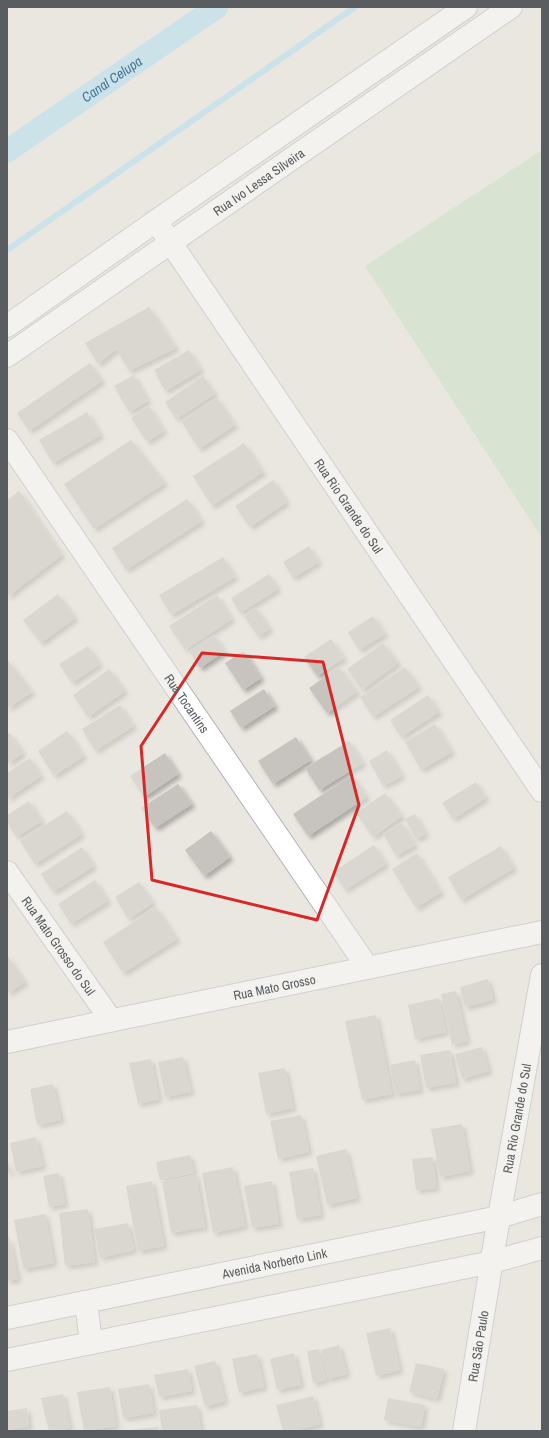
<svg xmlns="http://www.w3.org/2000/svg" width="549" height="1438" font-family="'Archivo Narrow',sans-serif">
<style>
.green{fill:#c3dfbf}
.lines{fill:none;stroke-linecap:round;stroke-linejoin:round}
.stream{stroke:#a7dbf4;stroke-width:6}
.canal{stroke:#a7dbf4;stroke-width:23}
.building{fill:#c7c4bf;filter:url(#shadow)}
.street-casing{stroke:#b1b3b7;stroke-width:24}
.secondary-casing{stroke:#b0b4b6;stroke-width:24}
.street{stroke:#fff;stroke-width:22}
.secondary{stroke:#fff;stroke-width:22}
.marked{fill:none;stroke:#d62828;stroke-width:3;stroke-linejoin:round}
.labels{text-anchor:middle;stroke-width:4;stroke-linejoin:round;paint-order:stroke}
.street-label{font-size:13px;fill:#595d5f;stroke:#fff}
.water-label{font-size:14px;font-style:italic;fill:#45789b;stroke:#fff}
</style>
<defs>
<filter id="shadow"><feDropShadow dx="3.5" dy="3.5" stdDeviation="2" flood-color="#0004"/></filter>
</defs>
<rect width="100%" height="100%" fill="#eae7e0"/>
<path class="green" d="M542,150v388l-177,-272z"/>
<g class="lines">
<path class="stream" d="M7,250l348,-243"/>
<path class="canal" id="s1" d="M7,151l210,-144"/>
</g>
<path class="building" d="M149,307l27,41 -47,23 -13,-22 -18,15 -13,-21z
M189,350l12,20 -36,21 -11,-21z
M90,363l12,18 -73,50 -12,-18z
M134,375l14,26 -19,11 -15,-26z
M203,376l12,18 -39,25 -11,-17z
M217,398l18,27 -36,24 -18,-28z
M149,406l15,25 -17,11 -16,-24z
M87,412l14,23 -48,28 -14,-23z
M131,440l34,43 -71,46 -30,-45z
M244,443l19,29 -51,34 -19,-30z
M273,480l14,22 -37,25 -15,-21z
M19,491l43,64 -55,42v-97z
M187,499l15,22 -76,49 -14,-22z
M309,546l10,16 -26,16 -10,-16z
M223,557l12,20 -64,38 -12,-20z
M269,574l9,15 -38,24 -9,-15z
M58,594l17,24 -34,25 -18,-23z
M217,595l15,24 -47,31 -16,-24z
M256,608l14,21 -12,8 -14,-21z
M373,616l12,18 -26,16 -11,-18z
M214,635l11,16 -25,17 -11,-17z
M331,639l13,19 -27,18 -13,-19z
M383,643l15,20 -36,27 -15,-21z
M88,646l12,18 -28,19 -13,-19z
M244,651l17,27 -18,12 -18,-27z
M7,659l25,33 -25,17z
M339,667l18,25 -30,21 -18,-25z
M405,667l14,20 -46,30 -13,-20z
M109,669l16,22 -37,26 -15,-22z
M264,689l11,17 -34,22 -11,-17z
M428,695l11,17 -38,25 -11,-17z
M120,705l14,21 -39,25 -13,-22z
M435,724l17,28 -31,18 -16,-28z
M67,731l17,25 -30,20 -16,-25z
M10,733l13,20 -16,11v-29z
M296,737l15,23 -38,24 -15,-23z
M349,741l14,22 -44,27 -14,-22z
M387,750l15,26 -19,10 -14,-25z
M165,753l13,21 -34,23 -14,-21z
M30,758l11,18 -34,23v-26z
M352,775l15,22 -59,39 -15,-22z
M476,782l10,16 -33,21 -11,-16z
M178,784l14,20 -37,24 -14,-20z
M385,793l17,23 -29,21 -17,-24z
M29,801l13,20 -26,16 -9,-15v-7z
M67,811l15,23 -47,30 -15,-23z
M415,814l11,20 -10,5 -11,-20z
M402,823l13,22 -19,11 -13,-22z
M211,831l19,26 -26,19 -19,-26z
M374,845l12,19 -41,26 -12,-18z
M501,846l13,22 -53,32 -13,-23z
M82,847l12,19 -41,26 -12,-18z
M417,853l24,39 -25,16 -24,-39z
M95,880l13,21 -37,23 -13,-20z
M139,882l14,21 -25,16 -13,-22z
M156,907l21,32 -54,34 -20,-31z
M7,955l18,27 -18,12z
M488,979l5,21 -28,7 -5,-20z
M456,991l11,50 -15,4 -11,-51z
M439,998l7,34 -31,7 -7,-34z
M376,1015l16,79 -30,6 -17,-79z
M482,1047l7,24 -27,8 -7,-25z
M450,1050l6,33 -30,5 -6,-33z
M183,1057l8,35 -26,5 -7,-35z
M151,1059l8,40 -21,5 -9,-41z
M415,1060l5,30 -25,4 -5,-29z
M285,1068l8,40 -27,6 -8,-41z
M53,1084l8,36 -24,5 -7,-36z
M301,1115l8,37 -31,7 -8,-38z
M462,1124l8,47 -30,6 -9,-48z
M36,1137l7,29 -27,6 -6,-29z
M346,1149l11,49 -30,7 -11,-49z
M190,1155l4,18 -34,7 -4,-18z
M433,1157l3,31 -20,2 -4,-31z
M7,1158l4,15h-4z
M233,1167l12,59 -32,7 -11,-60z
M313,1168l8,47 -24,4 -8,-47z
M59,1173l6,31 -16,3 -6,-31z
M196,1175l9,52 -34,6 -9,-52z
M152,1181l12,65 -26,5 -12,-65z
M272,1181l7,43 -27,4 -8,-42z
M88,1209l7,53 -30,4 -6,-53z
M45,1214l9,49 -31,6 -9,-49z
M128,1223l6,27 -34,8 -6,-29z
M9,1237l9,42 -11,2v-43z
M390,1328l10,42 -24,6 -10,-43z
M339,1345l8,29 -19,5 -7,-29z
M319,1349l7,31 -13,3 -6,-32z
M294,1353l7,32 -24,5 -7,-31z
M257,1354l7,33 -25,6 -7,-34z
M215,1361l10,40 -20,6 -11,-41z
M416,1363l28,6 -7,30 -28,-7z
M188,1369l4,22 -33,6 -5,-22z
M149,1384l5,29 -31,5 -5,-29z
M110,1387l6,39 -32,5 -7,-39z
M63,1394l7,34 -12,3h-9l-8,-33z
M313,1396l7,28 -26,7h-11l-7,-26z
M388,1398l37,7 -4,22 -37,-7z
M197,1405l4,26h-39l-3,-21z
M27,1408l2,19 -22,3v-19z
M158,1427v4h-28v-1z"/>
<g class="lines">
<defs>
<g id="street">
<path id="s2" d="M7,440l361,528"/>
<path id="s3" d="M7,872l104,148"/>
<path id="s4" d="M7,1042l535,-110"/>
</g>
<g id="secondary">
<path id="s5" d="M156,221l386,570"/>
<path d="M7,326l149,-105 310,-214"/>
<path id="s6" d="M7,356l504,-349"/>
<path d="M86,1302l5,41"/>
<path id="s7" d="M7,1318l492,-101 43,-13"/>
<path d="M7,1360l485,-98 50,-14"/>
<path id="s8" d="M464,1431l35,-214 43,-242"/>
</g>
</defs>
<use href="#street" class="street-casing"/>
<use href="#secondary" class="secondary-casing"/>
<use href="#street" class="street"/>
<use href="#secondary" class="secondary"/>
</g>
<path d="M0 0H549V1438H0ZM202,653l121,9 36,143 -42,115 -165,-40 -11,-134z" fill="#eae7e0" fill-opacity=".55" fill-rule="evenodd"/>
<path class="marked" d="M202,653l121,9 36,143 -42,115 -165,-40 -11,-134z"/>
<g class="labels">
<g class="street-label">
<text dy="5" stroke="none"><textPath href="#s6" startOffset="306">Rua Ivo Lessa Silveira</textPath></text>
<text dy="5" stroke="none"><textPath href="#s5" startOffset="344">Rua Rio Grande do Sul</textPath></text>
<text dy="5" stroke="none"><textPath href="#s2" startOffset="319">Rua Tocantins</textPath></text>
<text dy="5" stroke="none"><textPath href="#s3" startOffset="90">Rua Mato Grosso do Sul</textPath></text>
<text dy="5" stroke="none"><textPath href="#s4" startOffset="273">Rua Mato Grosso</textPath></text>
<text dy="5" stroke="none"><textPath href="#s8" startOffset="317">Rua Rio Grande do Sul</textPath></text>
<text dy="5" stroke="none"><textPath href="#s7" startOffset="273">Avenida Norberto Link</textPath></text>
<text dy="5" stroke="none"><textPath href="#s8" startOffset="86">Rua São Paulo</textPath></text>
</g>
<g class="water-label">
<text dy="5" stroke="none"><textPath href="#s1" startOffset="127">Canal Celupa</textPath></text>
</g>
</g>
<rect width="549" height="1438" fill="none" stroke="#595d5f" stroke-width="16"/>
</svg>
